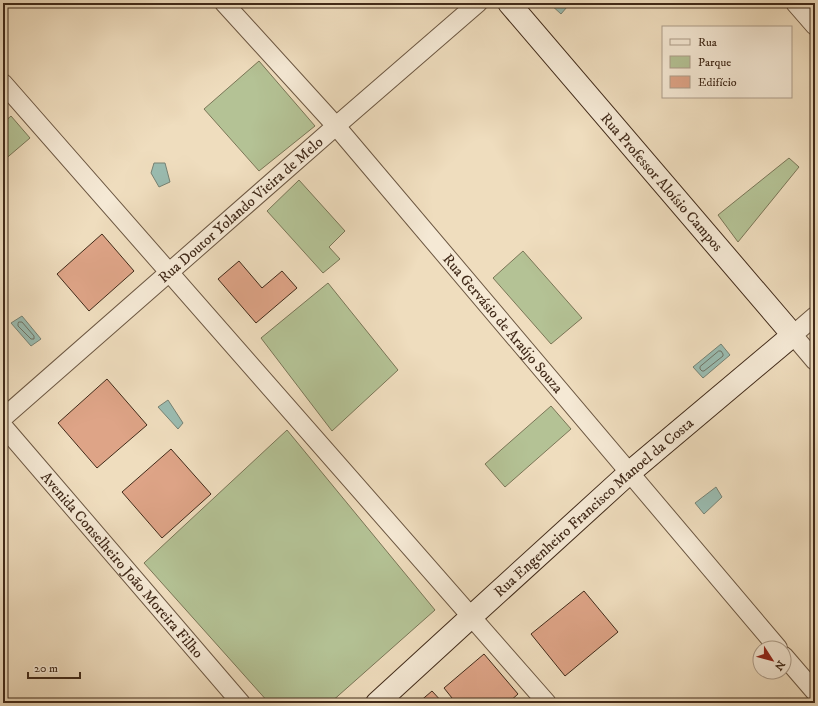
<svg xmlns="http://www.w3.org/2000/svg" width="818" height="706" font-family="'IM FELL DW Pica',serif">
<style>
.green{fill:#b4c295;stroke:#7a7657}
.water{fill:#9abcb1;stroke:#768274}
.lines{fill:none;stroke-linecap:round;stroke-linejoin:round}
.shore{stroke:#6e7365;stroke-width:1}
.building{fill:#dea487;stroke:#412a19}
.street-casing{stroke:#6c5742;stroke-width:20}
.secondary-casing{stroke:#412a19;stroke-width:24}
.street{stroke:#f5e9d5;stroke-width:18}
.secondary{stroke:#f5e9d5;stroke-width:22}
.labels{text-anchor:middle;stroke-width:3;stroke-linejoin:round;paint-order:stroke}
.street-label{font-size:15px;fill:#412a19;stroke:#f5e9d5}
</style>
<rect width="100%" height="100%" fill="#efddbe"/>
<filter id="stains"><feTurbulence type="fractalNoise" baseFrequency=".005" numOctaves="4"/><feColorMatrix values="0 0 0 0 .2 0 0 0 0 .09 0 0 0 0 .02 0 0 0 .5 -.17"/></filter>
<radialGradient id="worn" r=".72"><stop offset=".6" stop-color="#630" stop-opacity="0"/><stop offset="1" stop-color="#630" stop-opacity=".3"/></radialGradient>
<path class="green" d="M259,61l56,65 -56,45 -55,-62z
M11,116l19,22 -27,23v-38z
M789,158l10,9 -61,75 -20,-27z
M299,180l46,51 -16,16 11,12 -17,14 -56,-62z
M523,251l59,67 -31,26 -58,-66z
M328,283l70,87 -66,61 -71,-93z
M551,406l20,23 -66,58 -20,-23z
M287,430l148,180 -105,93h-61l-125,-140z"/>
<path class="water" d="M549,3h16l2,4 -6,7z
M154,163h11l5,19 -11,5 -8,-14z
M22,316l19,23 -10,7 -20,-23z
M721,344l9,11 -27,23 -10,-11z
M168,400l15,23 -5,6 -20,-22z
M716,487l6,10 -18,17 -9,-11z"/>
<g class="lines">
<path class="shore" d="M19,322h3l12,14v3h-3l-13,-13v-2z
M719,351h2l2,3v2l-19,15h-2l-2,-2v-2z"/>
</g>
<path class="building" d="M102,234l32,37 -45,40 -32,-37z
M239,261l23,27 20,-17 15,17 -41,35 -38,-44z
M107,379l40,46 -50,43 -39,-45z
M171,449l40,45 -49,44 -40,-46z
M584,591l34,41 -53,44 -34,-42z
M484,654l34,40 -10,9h-52l-12,-15z
M432,691l11,12h-25z"/>
<g class="lines">
<defs>
<g id="street">
<path id="s1" d="M224,3l112,123 442,522"/>
<path d="M795,3l20,23"/>
<path d="M3,83l544,620"/>
<path d="M815,316l-22,19 22,26"/>
<path id="s2" d="M3,418l333,-292 142,-123"/>
<path id="s3" d="M3,426l238,277"/>
<path d="M784,656l31,36"/>
</g>
<g id="secondary">
<path id="s4" d="M377,703l95,-87 157,-143 164,-138 -284,-332"/>
</g>
</defs>
<use href="#street" class="street-casing"/>
<use href="#secondary" class="secondary-casing"/>
<use href="#street" class="street"/>
<use href="#secondary" class="secondary"/>
</g>
<g class="labels">
<g class="street-label">
<text transform="translate(662 182) rotate(49)" y="5">Rua Professor Aloísio Campos</text>
<text dy="5" stroke="none"><textPath href="#s2" startOffset="316">Rua Doutor Yolando Vieira de Melo</textPath></text>
<text dy="5" stroke="none"><textPath href="#s1" startOffset="425">Rua Gervásio de Araújo Souza</textPath></text>
<text dy="5" stroke="none"><textPath href="#s4" startOffset="292">Rua Engenheiro Francisco Manoel da Costa</textPath></text>
<text dy="5" stroke="none"><textPath href="#s3" startOffset="183">Avenida Conselheiro João Moreira Filho</textPath></text>
</g>
</g>
<rect width="818" height="706" fill="none" stroke="#efddbe" stroke-width="16"/>
<rect x="4" y="4" width="810" height="698" fill="none" stroke="#412a19" stroke-width="2"/>
<rect x="8" y="8" width="802" height="690" fill="none" stroke="#412a19"/>
<rect x="662" y="26" width="130" height="72" fill="#f5e9d5" stroke="#ad9d8a"/>
<rect x="670" y="39" width="20" height="6" fill="#f5e9d5" stroke="#ad9d8a"/>
<text x="698" y="46" font-size="12" fill="#412a19">Rua</text>
<rect x="670" y="56" width="20" height="12" fill="#b4c295" stroke="#ad9d8a"/>
<text x="698" y="66" font-size="12" fill="#412a19">Parque</text>
<rect x="670" y="76" width="20" height="12" fill="#dea487" stroke="#ad9d8a"/>
<text x="698" y="86" font-size="12" fill="#412a19">Edifício</text>
<g transform="translate(772 660) rotate(126)"><circle r="19" fill="#f5e9d5" stroke="#ad9d8a"/>
<path d="M0-3L7 15L0 10L-7 15Z" fill="#8f2418"/>
<text y="-6" font-size="11" font-weight="bold" text-anchor="middle" fill="#412a19">N</text>
</g>
<path d="M28 672v6h52v-6" fill="none" stroke="#412a19" stroke-width="2"/>
<text x="34" y="672" font-size="12" fill="#412a19" stroke="#f5e9d5" stroke-width="3" paint-order="stroke">20 m</text>
<rect width="100%" height="100%" filter="url(#stains)"/>
<rect width="100%" height="100%" fill="url(#worn)"/>
</svg>
